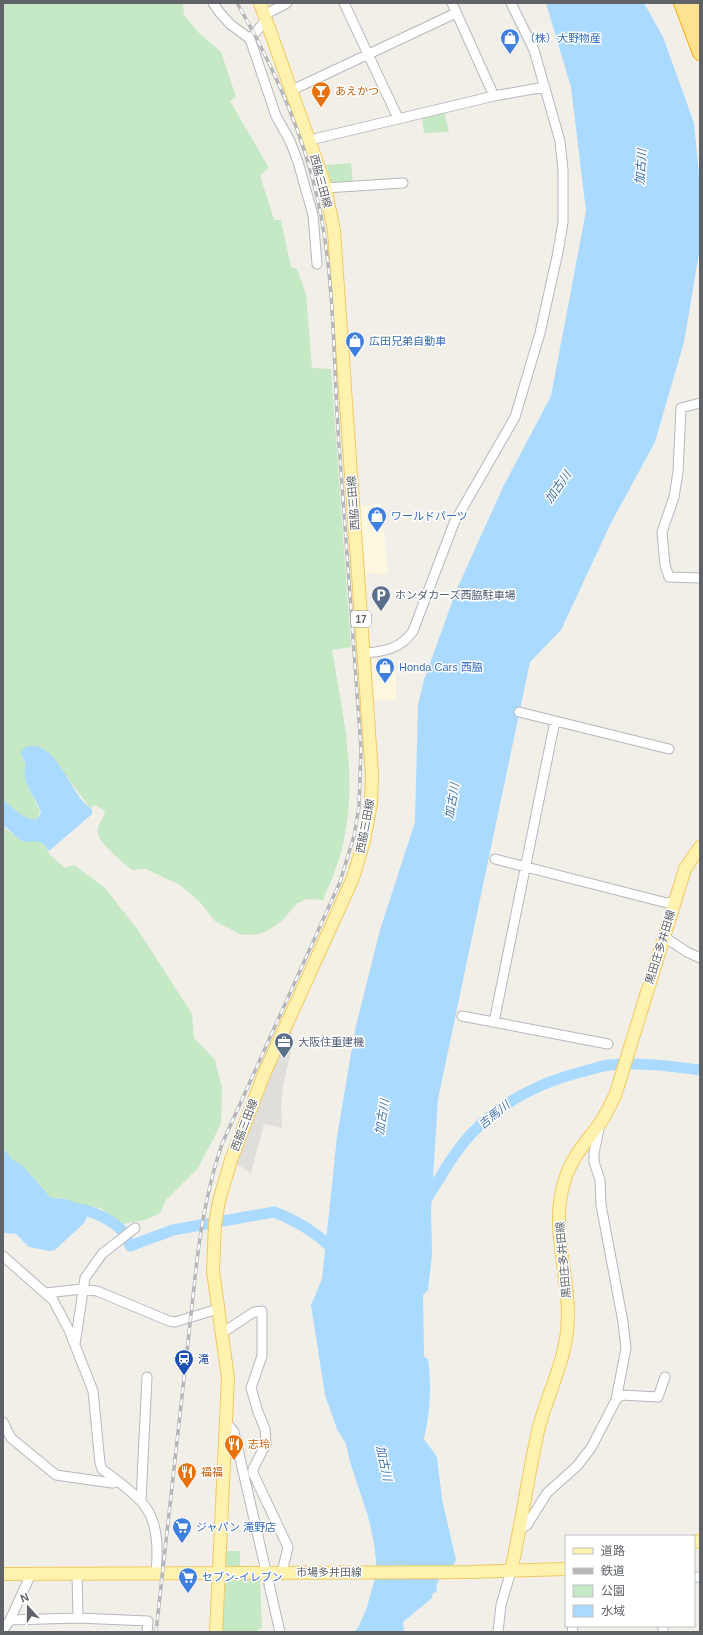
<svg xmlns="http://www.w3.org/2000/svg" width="703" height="1635" font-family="Helvetica,'Noto Sans JP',sans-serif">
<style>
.commercial{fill:#fef7e0}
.industrial{fill:#e0deda}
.green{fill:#c5e8c5}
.water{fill:#aadaff}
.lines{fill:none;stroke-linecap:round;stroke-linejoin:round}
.river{stroke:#aadaff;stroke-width:11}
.minor-casing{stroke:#b5b8bc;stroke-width:11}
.major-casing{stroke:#f2c960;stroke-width:14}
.highway-casing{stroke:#f9ab00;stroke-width:16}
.minor{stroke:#fff;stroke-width:9}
.major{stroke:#fff2af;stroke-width:12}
.highway{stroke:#fde293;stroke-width:14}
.rail-casing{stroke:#b6b7b8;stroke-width:3.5}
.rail{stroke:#fff;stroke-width:2;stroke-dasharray:6;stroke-linecap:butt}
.labels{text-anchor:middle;stroke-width:3;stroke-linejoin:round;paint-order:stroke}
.shield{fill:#fff;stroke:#8f9295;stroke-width:1}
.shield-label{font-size:10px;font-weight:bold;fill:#5f6368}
.shop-label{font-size:11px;fill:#366cbe;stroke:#fff;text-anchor:start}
.food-label{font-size:11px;fill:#c56008;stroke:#fff;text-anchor:start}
.street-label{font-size:11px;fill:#5f6368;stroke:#fff}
.service-label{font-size:11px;fill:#4e5e75;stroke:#fff;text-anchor:start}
.transit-label{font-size:11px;fill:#164399;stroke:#fff;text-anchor:start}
.water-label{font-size:12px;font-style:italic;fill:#4174aa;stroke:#fff}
</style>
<rect width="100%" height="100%" fill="#f1efe8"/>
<path class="commercial" d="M381,504l7,70 -23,-1 -5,-67z
M372,659l14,2 10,8v31l-22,1z"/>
<path class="industrial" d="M290,1029l2,1v17l-9,39 -2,21 1,21 -18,-4 -13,49 -16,-10 35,-91z"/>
<path class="green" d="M3,3h180l1,12 15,18 22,19 15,45 -6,4 39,67 -9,7 14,45h7l10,47 6,2 9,25 6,74 19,1 20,278 -19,3c11,65 27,132 10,198 -4,17 -12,35 -19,52l-16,-1 -11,5 -13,16 -13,9 -10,5 -18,1 -27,-14 -16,-20 -19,-16 -34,-16 -14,1c-10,-9 -37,-28 -34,-42 1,-6 6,-9 7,-17l-10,-6 -5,3 -41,-55 -28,3 5,9 2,22 12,24 -3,8c-12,4 -24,-12 -34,-19z
M444,111l5,21 -25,1 -2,-16z
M351,163l2,21h-21l-6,-19z
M3,825l6,7 18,9 10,-1 8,6 5,9 15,13 9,-3 31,23 33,42 54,84 2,24 21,22 7,28 -1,36 -23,44 -32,32 -6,13 -15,7 -23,4 -22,-16 -21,-4 -13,-5 -15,-1 -28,-32 -11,-7 -9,-11z
M225,1551h15v16h-12l-4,-5z
M225,1579h35l2,49 -7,4h-34z"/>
<path class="water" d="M546,3h98l19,34 31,86 6,62v62l-16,95 -29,100 -44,81 -50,107 -31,32 -92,437 -7,111 1,44 -4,36 -5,5 1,60 1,3 3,1c4,27 2,54 -4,80l13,18 5,42 14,61c-5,13 -23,17 -19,32l-4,1 -1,5 -29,24 1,10h-50l5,-6 8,-19 10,-36 -3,-28 -6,-27 -18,-54 -4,-18 -9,-15 -12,-34 -14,-90 11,-26 15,-142 18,-107 25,-100 35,-108 3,-117 6,-25 32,-89 47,-104 48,-91 35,-185 -15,-124z
M32,746c28,0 38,50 60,63v5l-43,37c-12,-18 -20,-4 -30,-12 -5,-4 -11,-10 -16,-14v-25c10,7 22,22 34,19l4,-6c-4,-16 -22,-30 -15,-48l-6,-13 6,-5z
M3,1148l9,11 11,7 28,32 15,1 13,5 13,3 -8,16 -29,27 -5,1 -21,-4 -13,-13 -13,-1z"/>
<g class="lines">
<path class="river" d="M424,1203c16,-24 28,-49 48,-70 31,-32 71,-52 113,-62 8,-2 16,-5 24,-6 30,-3 62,1 91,5
M75,1209c15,0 40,12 49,24
M126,1237l4,9 43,-16 101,-18c21,8 46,22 61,40"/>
<defs>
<path id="minor" d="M213,3l7,10 10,11 20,15 26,77 14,25 8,21 15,53 4,49
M344,3l54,115
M452,3l42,93
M264,15l23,-12
M250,39l16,-19
M290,91l166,-78
M310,140l184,-44 51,-9
M325,188l78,-5
M700,403l-19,5 -3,64 -4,25 -12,35 3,33 4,12 31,1
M363,653c20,-1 38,-4 50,-22l41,-108 61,-106 25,-84 18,-81 5,-30v-52l-3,-29 -26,-91 -23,-47
M519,712l150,37
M495,859l172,44 6,-1
M663,936l24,16 13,6
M462,1016l146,28
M494,1022l61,-301
M3,1256l50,44 16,30 24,61 7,72 2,6c14,11 31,22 42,36 15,18 14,47 12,68
M46,1293l36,-4 15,2 72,30 6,1 43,-13
M222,1333l32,-21 8,-1v45l-11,32 7,24 7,17 1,15 -13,25v4l35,74 -6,25
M75,1344l10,-66 17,-24 33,-26
M616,1400l5,-5 37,2 7,-20
M3,1422l8,16 45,37 56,8 6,-1
M226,1422l8,10 46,200
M141,1501l6,-124
M520,1529l7,-4 20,-32 30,-27 14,-18 25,-48 10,-52 -3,-26 -22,-117 -1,-25 -6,-18v-9l6,-29
M77,1573l1,45
M694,1577h6
M10,1620l68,-2 70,3 -1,11
M3,1630l7,-10 21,-46
M498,1632l3,-27 10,-34
M572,1632l1,-6
M663,1632v-6"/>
<path id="major" d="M694,1542l6,-1
M511,1571c10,-46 17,-94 27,-140 8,-33 25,-65 29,-99 6,-51 -19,-103 -2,-153 7,-22 22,-38 35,-56 6,-8 10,-18 15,-27l70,-227 15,-22
M3,1574l469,-2 94,-3
M216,1632l12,-254 -15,-107 2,-46 4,-24 12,-41 33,-86 89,-196 11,-37 7,-37 1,-29 -38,-544 -10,-49 -64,-179"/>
<path id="highway" d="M681,3l19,50
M691,3l9,23"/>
</defs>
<use href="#minor" class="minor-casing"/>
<use href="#major" class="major-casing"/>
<use href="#highway" class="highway-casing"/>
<use href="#minor" class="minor"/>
<use href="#major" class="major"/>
<use href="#highway" class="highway"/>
<defs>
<path id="rail" d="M156,1632l41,-372c5,-40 12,-78 25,-116l118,-262 14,-46 5,-29 2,-59c-7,-97 -14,-194 -21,-291 -7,-80 -4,-162 -19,-241 -14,-76 -46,-147 -84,-213"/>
</defs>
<use href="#rail" class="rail-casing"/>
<use href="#rail" class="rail"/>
</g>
<defs>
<symbol id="shop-pin" viewBox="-11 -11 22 30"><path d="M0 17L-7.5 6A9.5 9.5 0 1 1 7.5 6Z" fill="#3f7fe0" stroke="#fff"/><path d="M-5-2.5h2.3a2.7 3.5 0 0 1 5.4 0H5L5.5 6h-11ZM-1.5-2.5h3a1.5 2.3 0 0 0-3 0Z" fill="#fff"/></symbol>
<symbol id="bar-pin" viewBox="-11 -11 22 30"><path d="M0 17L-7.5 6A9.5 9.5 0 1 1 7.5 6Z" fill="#e8710a" stroke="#fff"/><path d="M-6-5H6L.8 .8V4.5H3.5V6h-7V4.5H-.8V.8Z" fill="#fff"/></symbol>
<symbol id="parking-pin" viewBox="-11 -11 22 30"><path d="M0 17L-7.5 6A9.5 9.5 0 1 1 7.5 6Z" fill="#5c6f8a" stroke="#fff"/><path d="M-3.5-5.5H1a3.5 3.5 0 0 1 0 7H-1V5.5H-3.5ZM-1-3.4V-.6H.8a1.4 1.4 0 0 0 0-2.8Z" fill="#fff"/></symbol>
<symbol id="office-pin" viewBox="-11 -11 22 30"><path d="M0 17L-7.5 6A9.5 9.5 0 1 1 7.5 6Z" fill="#5c6f8a" stroke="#fff"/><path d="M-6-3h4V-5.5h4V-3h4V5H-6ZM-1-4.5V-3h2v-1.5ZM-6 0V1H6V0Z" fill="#fff"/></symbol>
<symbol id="station-pin" viewBox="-11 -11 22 30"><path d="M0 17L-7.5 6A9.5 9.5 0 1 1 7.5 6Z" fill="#1a4fb4" stroke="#fff"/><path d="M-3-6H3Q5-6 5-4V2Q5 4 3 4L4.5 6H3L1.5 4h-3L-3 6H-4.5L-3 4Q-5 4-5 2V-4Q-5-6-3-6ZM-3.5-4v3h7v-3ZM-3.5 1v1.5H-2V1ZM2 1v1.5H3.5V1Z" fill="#fff"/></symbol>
<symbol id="restaurant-pin" viewBox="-11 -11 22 30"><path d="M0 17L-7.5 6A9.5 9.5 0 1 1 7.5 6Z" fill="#e8710a" stroke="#fff"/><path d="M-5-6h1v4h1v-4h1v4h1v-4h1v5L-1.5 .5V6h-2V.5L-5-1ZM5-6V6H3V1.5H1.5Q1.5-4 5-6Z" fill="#fff"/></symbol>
<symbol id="supermarket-pin" viewBox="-11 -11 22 30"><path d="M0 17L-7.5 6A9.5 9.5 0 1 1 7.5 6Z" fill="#3f7fe0" stroke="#fff"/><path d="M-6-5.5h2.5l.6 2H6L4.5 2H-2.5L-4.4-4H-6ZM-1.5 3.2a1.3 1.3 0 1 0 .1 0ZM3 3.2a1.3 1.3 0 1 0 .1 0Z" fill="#fff"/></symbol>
</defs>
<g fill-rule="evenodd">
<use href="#shop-pin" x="499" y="27" width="22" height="30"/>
<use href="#bar-pin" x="310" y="80" width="22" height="30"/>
<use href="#shop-pin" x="344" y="330" width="22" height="30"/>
<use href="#shop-pin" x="366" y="505" width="22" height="30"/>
<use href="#parking-pin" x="370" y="584" width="22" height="30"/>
<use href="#shop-pin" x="374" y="656" width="22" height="30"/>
<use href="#office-pin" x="273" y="1031" width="22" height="30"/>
<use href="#station-pin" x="173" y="1348" width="22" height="30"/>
<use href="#restaurant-pin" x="223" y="1433" width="22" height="30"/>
<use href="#restaurant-pin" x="176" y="1461" width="22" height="30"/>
<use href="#supermarket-pin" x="171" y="1516" width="22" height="30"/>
<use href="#supermarket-pin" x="177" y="1566" width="22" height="30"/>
</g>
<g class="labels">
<rect class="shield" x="351" y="611" width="20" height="16" rx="3"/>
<g class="shield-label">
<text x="361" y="623">17</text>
</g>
<g class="shop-label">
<text x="524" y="42">（株）大野物産</text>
<text x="369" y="345">広田兄弟自動車</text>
<text x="391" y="520">ワールドパーツ</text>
<text x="399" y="671">Honda Cars 西脇</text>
<text x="196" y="1531">ジャパン 滝野店</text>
<text x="202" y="1581">セブン-イレブン</text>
</g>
<g class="food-label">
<text x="335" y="95">あえかつ</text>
<text x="248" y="1448">志玲</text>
<text x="201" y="1476">福福</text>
</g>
<g class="street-label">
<text transform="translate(321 181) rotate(75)" y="4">西脇三田線</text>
<text transform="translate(353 503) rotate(-94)" y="4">西脇三田線</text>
<text transform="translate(365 826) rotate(-79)" y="4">西脇三田線</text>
<text transform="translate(660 947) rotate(-73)" y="4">黒田庄多井田線</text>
<text transform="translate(244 1125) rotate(-69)" y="4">西脇三田線</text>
<text transform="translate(563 1260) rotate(-95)" y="4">黒田庄多井田線</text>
<text x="329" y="1576">市場多井田線</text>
</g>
<g class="service-label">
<text x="395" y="599">ホンダカーズ西脇駐車場</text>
<text x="298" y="1046">大阪住重建機</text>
</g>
<g class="transit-label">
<text x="198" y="1363">滝</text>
</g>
<g class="water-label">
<text transform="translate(641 167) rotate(-86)" y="4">加古川</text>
<text transform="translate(558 487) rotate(-55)" y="4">加古川</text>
<text transform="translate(452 801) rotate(-80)" y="4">加古川</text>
<text transform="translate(494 1115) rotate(-39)" y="4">吉馬川</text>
<text transform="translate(382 1117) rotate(-81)" y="4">加古川</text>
<text transform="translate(384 1463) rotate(78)" y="4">加古川</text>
</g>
</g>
<rect width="703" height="1635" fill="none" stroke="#5f6368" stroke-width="8"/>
<rect x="565" y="1535" width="130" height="92" fill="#ffffff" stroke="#bfc1c3"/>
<rect x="573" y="1548" width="20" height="6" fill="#fff2af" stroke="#bfc1c3"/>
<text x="601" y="1555" font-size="12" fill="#5f6368">道路</text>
<rect x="573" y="1568" width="20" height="6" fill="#b6b7b8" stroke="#bfc1c3"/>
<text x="601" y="1575" font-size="12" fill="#5f6368">鉄道</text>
<rect x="573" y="1585" width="20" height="12" fill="#c5e8c5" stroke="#bfc1c3"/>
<text x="601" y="1595" font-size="12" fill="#5f6368">公園</text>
<rect x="573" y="1605" width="20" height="12" fill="#aadaff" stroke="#bfc1c3"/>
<text x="601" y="1615" font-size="12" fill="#5f6368">水域</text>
<g transform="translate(28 1607) rotate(339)" stroke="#ffffff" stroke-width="3" paint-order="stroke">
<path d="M0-3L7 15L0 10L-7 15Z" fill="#5f6368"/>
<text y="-6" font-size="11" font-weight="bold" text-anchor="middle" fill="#5f6368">N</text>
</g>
</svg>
